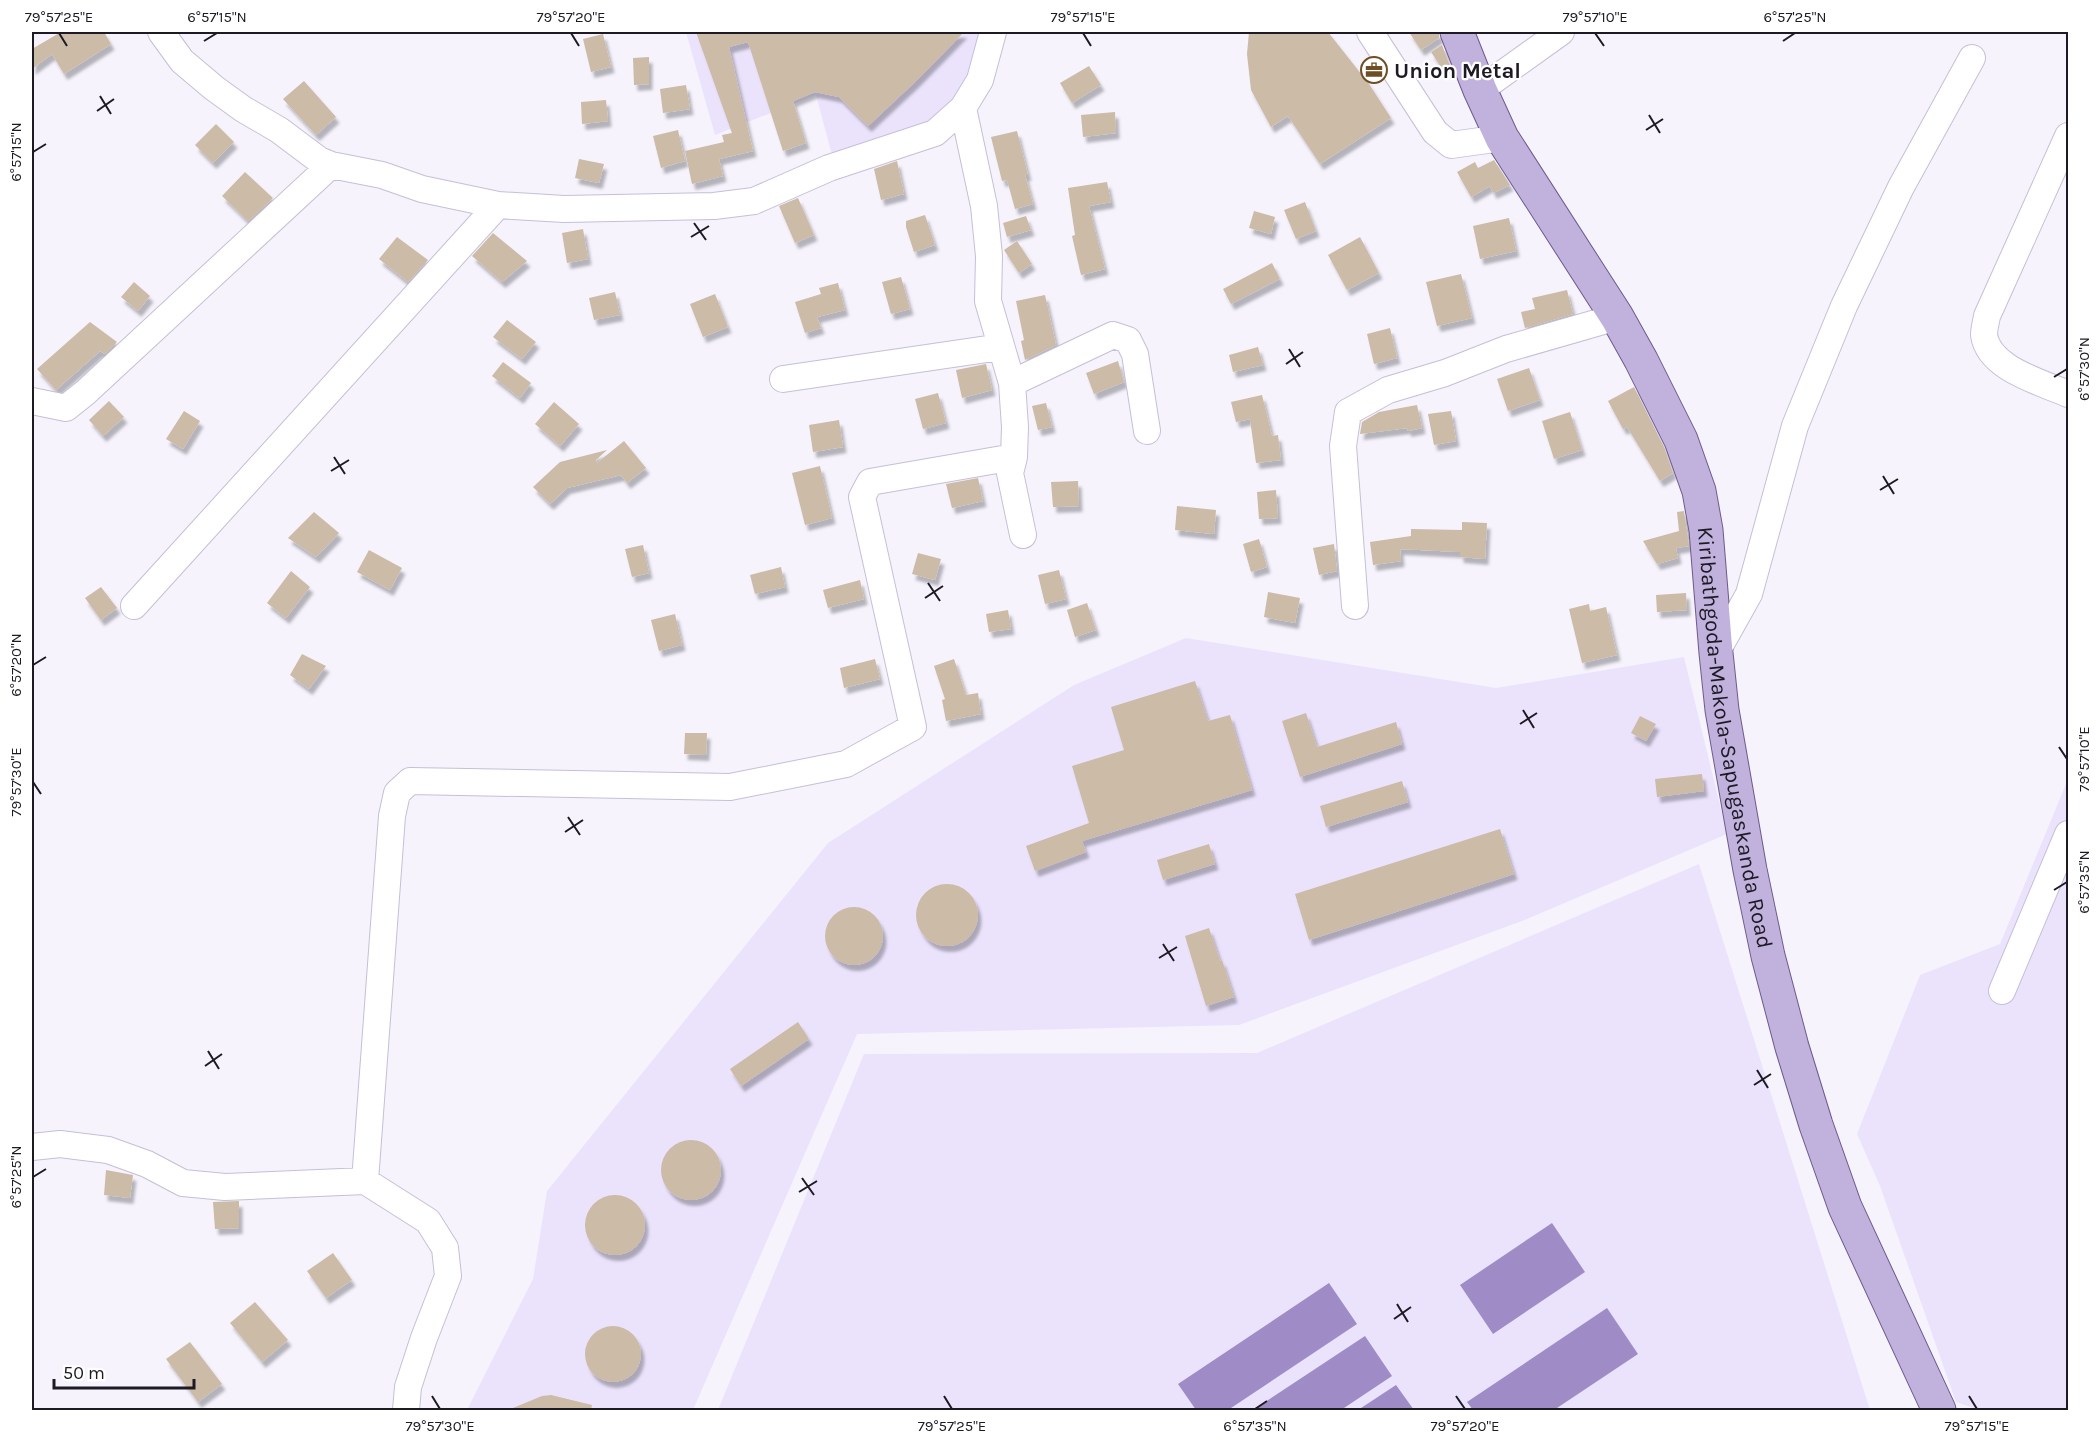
<svg xmlns="http://www.w3.org/2000/svg" width="2100" height="1442" font-family="Karla,sans-serif">
<style>
.built{fill:#ebe3fc}
.water{fill:#9f8bc5}
.building{fill:#cbbba7;filter:url(#shadow)}
.lines{fill:none;stroke-linecap:round;stroke-linejoin:round}
.minor-casing{stroke:#c6bfd6;stroke-width:28}
.major-casing{stroke:#6d5a8d;stroke-width:35}
.minor{stroke:#fff;stroke-width:26}
.major{stroke:#c1b1dd;stroke-width:33}
.ticks{fill:none;stroke:#1d1a23;stroke-width:2}
.labels{text-anchor:middle;stroke-width:4.5;stroke-linejoin:round;paint-order:stroke}
.poi-label{font-size:22px;font-weight:bold;fill:#1d1a23;stroke:#fff;text-anchor:start}
.street-label{font-size:22px;fill:#1d1a23;stroke:#fff}
.neatline{fill:none;stroke:#1d1a23;stroke-width:2}
.ticks-label{font-size:15px;text-anchor:middle;fill:#1d1a23}
</style>
<defs>
<filter id="shadow"><feDropShadow dx="3.5" dy="6" stdDeviation="1.5" flood-color="#0004"/></filter>
</defs>
<rect width="100%" height="100%" fill="#f6f3fd"/>
<path class="built" d="M686,32h302l-36,84 -119,43 -17,-64 -101,40z
M1186,638l310,50 188,-31 43,177 -205,87 -283,104 -382,9 -164,376h-226l66,-131 14,-88 281,-348 246,-158z
M2068,779v631h-89l-23,-8 -76,-216 -23,-52 63,-159 80,-31z
M1699,864l171,546h-1152l146,-356 393,-1z"/>
<path class="water" d="M1552,1223l33,49 -92,62 -33,-49z
M1329,1283l28,41 -129,86h-32l-18,-26z
M1607,1308l31,46 -84,56h-81l-6,-8z
M1365,1336l27,40 -51,34h-88z
M1396,1385l18,25h-56z"/>
<path class="building" d="M61,32h43l7,12 -47,30 -12,-20 -20,15v-20z
M696,32h268l-48,49 -48,45 -29,-29 -24,-5 -22,9 13,42 -23,8 -35,-109 -19,5 24,104 -34,8 4,17 -31,8 -7,-33 39,-9 -2,-7 10,-2z
M1249,32h79l41,52 22,34 -71,46 -32,-48 -17,11 -20,-37 -4,-36z
M1409,32h30v6l-18,12z
M603,34l8,33 -20,5 -8,-33z
M1442,45l8,21 -7,4 -12,-18z
M649,57v27l-15,1 -1,-27z
M1089,66l12,19 -29,18 -12,-20z
M304,81l32,36 -20,18 -33,-36z
M686,85l4,24 -27,4 -3,-24z
M606,100l2,21 -26,3 -1,-22z
M1115,112l1,21 -33,4 -2,-22z
M216,124l18,18 -21,21 -18,-18z
M678,130l7,31 -24,7 -8,-32z
M1017,131l11,44h-3l8,29 -18,5 -8,-29 -5,1 -11,-44z
M579,159l25,5 -5,19 -24,-5z
M1494,160l16,25 -17,8 -3,-7 -19,11 -14,-25 18,-10 3,6z
M897,161l7,33 -23,6 -7,-31z
M245,172l28,26 -25,23 -26,-25z
M1107,182l4,20 -22,4 16,63 -24,6 -9,-39 3,-1 -7,-47z
M798,198l16,37 -19,8 -16,-37z
M1305,202l11,29 -20,8 -12,-29z
M1254,211l21,6 -4,17 -22,-6z
M925,215l10,30 -21,7 -8,-25v-6z
M1026,216l5,14 -24,7 -4,-14z
M1509,218l7,33 -36,8 -7,-33z
M583,229l5,30 -21,4 -5,-30z
M493,233l34,28 -25,21 -30,-26z
M397,237l31,23 -20,22 -29,-23z
M1360,237l19,36 -32,17 -19,-35z
M1017,241l15,23 -13,9 -15,-23z
M1272,263l8,16 -49,25 -8,-15z
M1461,274l11,44 -35,8 -11,-44z
M901,277l9,32 -19,5 -9,-32z
M134,282l16,14 -12,15 -17,-14z
M838,283l7,27 -28,7 4,11 -16,5 -10,-31 26,-8 -2,-6z
M1567,290l6,24 -48,14 -4,-16 14,-3 -3,-11z
M615,292l5,23 -26,5 -5,-22z
M715,294l13,33 -25,10 -13,-33z
M1045,295l11,50 -31,15 -4,-19 3,-1 -8,-39z
M507,320l29,22 -14,17 -29,-22z
M90,322l27,20 -12,12 -5,-3 -44,39 -19,-21z
M1390,328l7,30 -23,6 -7,-30z
M1258,347l5,18 -30,7 -4,-17z
M1118,361l6,21 -30,12 -8,-21z
M503,362l28,21 -11,15 -28,-22z
M986,364l6,26 -30,8 -6,-28z
M1529,368l11,32 -32,11 -11,-32z
M1634,387l30,60 9,26 -13,8 -33,-54 -4,2 -15,-28z
M938,393l8,30 -23,6 -8,-30z
M1262,395l10,41 6,-1 3,25 -25,3 -6,-44 -14,3 -5,-20z
M109,401l15,16 -21,19 -14,-16z
M554,402l25,22 -19,22 -25,-22z
M1046,403l6,24 -14,3 -6,-24z
M1417,405l5,23 -14,3 -1,-3 -47,6 2,-12 17,-10z
M184,411l16,10 -17,28 -17,-10z
M1451,411l5,30 -22,4 -6,-31z
M1570,412l12,38 -28,9 -12,-38z
M839,420l4,27 -30,5 -4,-27z
M624,441l22,27 -19,15 -6,-8 -54,13 -17,16 -17,-17 27,-25 47,-12 -11,10 1,3z
M820,466l12,52 -27,7 -13,-52z
M978,478l5,23 -31,7 -6,-24z
M1078,481l1,25 -26,1 -2,-25z
M1276,490l2,28 -19,1 -2,-27z
M1177,506l39,4 -2,24 -39,-4z
M1684,511l5,35 -13,2 2,10 -21,6 -14,-23 36,-10 -2,-19z
M314,512l25,21 -23,24 -28,-19z
M1462,522l25,1 -2,36 -25,-2v-5l-60,-3 1,12 -28,4 -3,-23 41,-6v-7l51,1z
M1259,539l8,28 -16,5 -8,-28z
M1334,544l3,27 -18,4 -6,-27z
M643,545l6,28 -17,4 -7,-28z
M369,550l33,18 -12,22 -33,-18z
M918,553l23,6 -6,21 -23,-6z
M781,567l4,20 -30,7 -5,-19z
M1059,570l7,29 -21,5 -7,-29z
M291,571l19,16 -24,31 -19,-15z
M860,580l4,19 -36,9 -5,-18z
M101,587l16,21 -16,12 -16,-22z
M1268,592l32,6 -5,25 -31,-6z
M1686,593l1,17 -30,2 -1,-17z
M1087,603l9,27 -21,7 -8,-27z
M1589,604l1,7 16,-4 11,48 -35,8 -13,-54z
M1008,610l3,19 -22,3 -3,-18z
M675,614l7,31 -23,6 -8,-31z
M302,654l24,12 -17,23 -19,-14z
M875,659l5,20 -36,9 -4,-20z
M954,659l12,36 12,-2 3,21 -35,7 -4,-21 3,-1 -11,-33z
M1195,681l13,40 22,-6 22,75 -170,51 4,11 -51,19 -9,-25 63,-23 -17,-57 52,-16 -13,-43z
M1306,713l11,34 79,-25 6,22 -102,33 -18,-56z
M1640,716l16,8 -10,17 -15,-8z
M685,733h22l-1,22 -22,-1z
M1702,774l2,17 -47,6 -2,-18z
M1402,781l6,21 -82,25 -6,-21z
M1500,829l14,45 -205,66 -14,-46z
M1209,844l6,20 -52,16 -6,-20z
M916 915a31 31 0 1 1 62 0a31 31 0 1 1-62 0Z
M825 936a29 29 0 1 1 58 0a29 29 0 1 1-58 0Z
M1209,928l11,33 2,-1 12,37 -28,9 -21,-70z
M798,1022l11,17 -68,47 -11,-17z
M661 1170a30 30 0 1 1 60 0a30 30 0 1 1-60 0Z
M106,1170l27,5 -3,23 -26,-3z
M585 1225a30 30 0 1 1 60 0a30 30 0 1 1-60 0Z
M239,1201v27l-24,1 -2,-27z
M333,1253l19,27 -26,18 -19,-27z
M255,1302l33,38 -26,22 -32,-39z
M585 1354a28 28 0 1 1 56 0a28 28 0 1 1-56 0Z
M190,1342l32,42 -24,18 -32,-43z
M551,1395l41,10 -1,5h-83l34,-14z"/>
<g class="lines">
<defs>
<path id="minor" d="M161,32l21,29 32,27 29,21 36,21 40,30 12,5 51,10 40,14 76,16 66,4 150,-3 40,-5 75,-33 106,-35 28,-25 17,-28 13,-48
M1370,32l65,100 16,13 51,-7
M1480,90l81,-58
M963,108l21,98 5,50 -1,45 24,82 3,44 -1,30 -4,16 13,62
M2068,136l-81,180c-1,6 -3,13 -3,19 5,34 57,47 84,59
M783,379l218,-32
M1012,383l101,-48 15,5 7,14 12,77
M32,401l34,7 20,-16 245,-227
M134,606l364,-401
M1355,606l-12,-160 5,-34 40,-22 57,-17 61,-24 111,-32
M1716,653l33,-59 46,-168 49,-120 57,-119 71,-129
M2002,991l66,-157
M32,1147l28,-3 48,6 39,14 36,19 42,4 140,-6
M406,1410l2,-23 16,-49 24,-62 -3,-28 -17,-27 -63,-40 27,-365 5,-23 13,-12 320,6 116,-23 67,-37 -51,-230 8,-15 144,-25"/>
<g id="major">
<path id="s1" d="M1457,32l23,58 22,48 115,179 24,43 40,80 18,51 7,39 10,123 6,57 28,160 18,86 24,91 24,78 29,82 94,203"/>
</g>
</defs>
<use href="#minor" class="minor-casing"/>
<use href="#major" class="major-casing"/>
<use href="#minor" class="minor"/>
<use href="#major" class="major"/>
</g>
<path class="ticks" d="M59,33l8,13M571,33l8,13M1083,33l8,13M1595,33l9,13M204,41l13,-8M1783,41l12,-8M100,96l11,18M97,111l17,-12M1649,115l11,18M1646,130l17,-11M33,152l13,-8M694,223l12,17M691,237l18,-11M1289,349l11,18M1286,364l17,-12M2054,377l13,-8M334,457l11,17M331,471l18,-11M1883,476l11,18M1880,490l18,-11M928,583l12,18M925,598l18,-12M33,665l13,-8M1523,710l11,18M1520,724l17,-11M2059,747l8,12M33,782l8,12M568,817l12,18M565,832l18,-12M2054,890l13,-8M1163,944l11,17M1159,958l18,-11M208,1051l11,18M205,1066l17,-12M1757,1070l11,18M1754,1085l17,-11M33,1177l13,-8M802,1178l12,17M799,1192l18,-11M1397,1304l11,18M1394,1319l17,-12M432,1396l8,13M944,1396l8,13M1456,1396l9,13M1969,1396l8,13M1255,1409l12,-8"/>
<defs>
<symbol id="office-ring" viewBox="-11 -11 22 22"><circle r="9.5" fill="#fff" stroke="#6d4f23" stroke-width="1.5"/><path d="M-6-3h4V-5.5h4V-3h4V5H-6ZM-1-4.5V-3h2v-1.5ZM-6 0V1H6V0Z" fill="#6d4f23"/></symbol>
</defs>
<g fill-rule="evenodd">
<use href="#office-ring" x="1359" y="55" width="30" height="30"/>
</g>
<g class="labels">
<g class="poi-label">
<text x="1394" y="78">Union Metal</text>
</g>
<g class="street-label">
<text dy="8" stroke="none"><textPath href="#s1" startOffset="770">Kiribathgoda-Makola-Sapugaskanda Road</textPath></text>
</g>
</g>
<rect width="2100" height="1442" fill="none" stroke="#ffffff" stroke-width="66"/>
<path d="M54 1379v9h140v-9" fill="none" stroke="#1d1a23" stroke-width="3"/>
<text x="63" y="1379" font-size="18" fill="#1d1a23" stroke="#ffffff" stroke-width="4.5" paint-order="stroke">50 m</text>
<rect x="33" y="33" width="2034" height="1376" class="neatline"/>
<g class="ticks-label">
<text x="59" y="22">79°57'25"E</text>
<text x="217" y="22">6°57'15"N</text>
<text x="571" y="22">79°57'20"E</text>
<text x="1083" y="22">79°57'15"E</text>
<text x="1595" y="22">79°57'10"E</text>
<text x="1795" y="22">6°57'25"N</text>
<text transform="translate(16 152) rotate(-90)" y="5">6°57'15"N</text>
<text transform="translate(2084 369) rotate(-90)" y="5">6°57'30"N</text>
<text transform="translate(16 665) rotate(-90)" y="5">6°57'20"N</text>
<text transform="translate(2084 759) rotate(-90)" y="5">79°57'10"E</text>
<text transform="translate(16 782) rotate(-90)" y="5">79°57'30"E</text>
<text transform="translate(2084 882) rotate(-90)" y="5">6°57'35"N</text>
<text transform="translate(16 1177) rotate(-90)" y="5">6°57'25"N</text>
<text x="440" y="1431">79°57'30"E</text>
<text x="952" y="1431">79°57'25"E</text>
<text x="1255" y="1431">6°57'35"N</text>
<text x="1465" y="1431">79°57'20"E</text>
<text x="1977" y="1431">79°57'15"E</text>
</g>
</svg>
